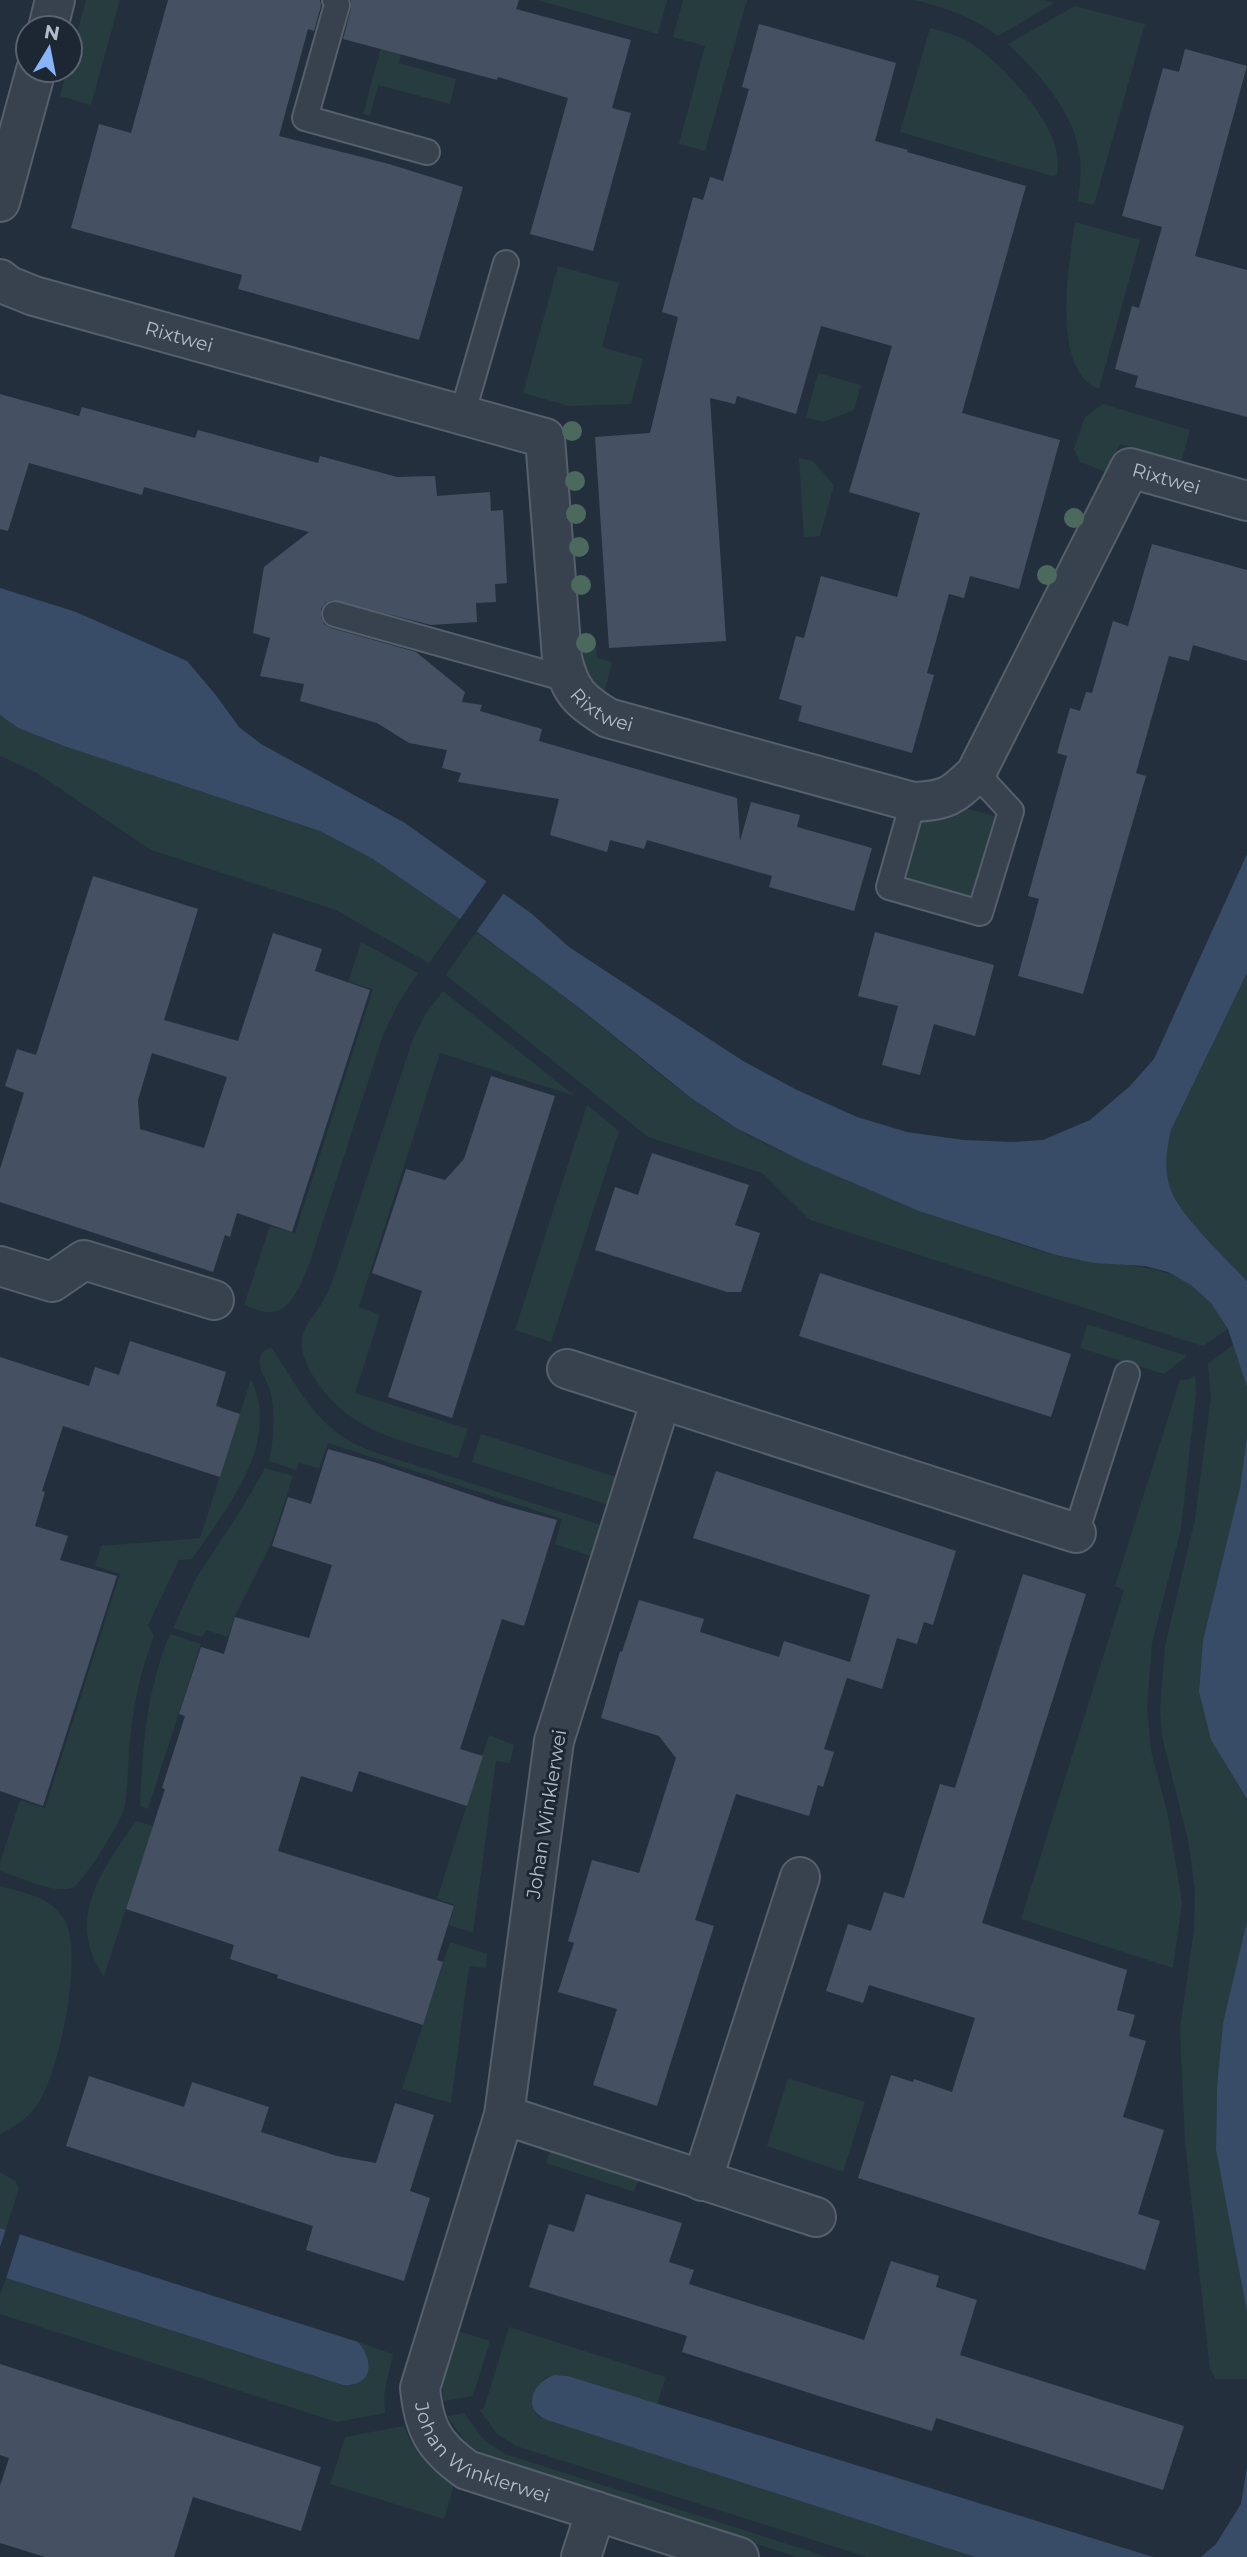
<svg xmlns="http://www.w3.org/2000/svg" width="1247" height="2557" font-family="Montserrat,sans-serif">
<style>
.green{fill:#263c3f}
.water{fill:#394c67}
.pier{fill:#242f3e}
.building{fill:#455162;fill-rule:evenodd}
.lines{fill:none;stroke-linecap:round;stroke-linejoin:round}
.service-casing{stroke:#565f6c;stroke-width:28}
.minor-casing{stroke:#565f6c;stroke-width:42}
.service{stroke:#38414e;stroke-width:24}
.minor{stroke:#38414e;stroke-width:38}
.tree{fill:#4b6a5d}
.labels{text-anchor:middle;stroke-width:6;stroke-linejoin:round;paint-order:stroke}
.street-label{font-size:19px;fill:#b4bcc9;stroke:#1d2633}
</style>
<rect width="100%" height="100%" fill="#242f3e"/>
<path class="green" d="M86,0h34l-29,105 -31,-9 7,-26h3v-12z
M537,0h130l-9,34z
M683,0h64l-42,151 -26,-7 26,-98 -32,-9z
M914,0h129l11,3 -56,33c-26,-19 -53,-29 -84,-36z
M1075,6l70,18 -51,181 -16,-4c1,-14 4,-30 2,-44 -6,-46 -40,-82 -72,-113z
M930,28c12,3 24,6 36,12 31,19 76,67 88,102 4,11 4,22 3,33l-5,1 -152,-44z
M382,44l20,6 -3,13 57,16 -6,25 -72,-19 -8,31 -7,-2z
M1075,222l65,18 -41,149c-49,-19 -30,-126 -24,-167z
M558,266l61,17 -17,64 41,12 -12,45 -62,2 -46,-13z
M818,373l43,12 -7,25 -31,12 -17,-5z
M1103,404l87,26 -9,32 -61,-18 -14,28 -26,-10 -6,-13 11,-32z
M799,458l14,3 21,24 -14,51 -16,1z
M577,637h18l2,21 15,4 -9,36 -19,-20z
M0,715l18,13 46,18 256,85 53,28 87,60 -31,44 -93,-53 -185,-60 -114,-77 -37,-17z
M968,809l27,7 -24,80 -65,-18 14,-57c19,2 32,-2 48,-12z
M476,932c35,25 70,50 103,76 51,40 99,85 155,119 32,19 67,34 101,48 45,20 90,38 138,53 28,10 57,21 86,28 69,15 131,-3 169,73l-25,17 -393,-126 -48,-47 -114,-36 -202,-162z
M361,942l57,31 -19,29 -16,33 -74,230c-7,16 -17,46 -37,47 -9,1 -19,-4 -28,-7l26,-79 25,7 78,-244 -25,-7z
M1247,973v308c-21,-23 -72,-69 -78,-97 -5,-18 -2,-36 2,-54z
M443,991l132,105 -135,-43 -81,254 21,8 -25,78 113,36 -10,29c-58,-19 -107,-24 -143,-79 -8,-12 -14,-25 -13,-40 1,-13 12,-22 18,-33 6,-9 10,-19 14,-29l79,-238 13,-26z
M587,1105l32,26 -68,211 -36,-12z
M1087,1324l100,32 -23,18 -84,-26z
M1234,1344l13,43v50l-7,51 -37,152 -4,52 12,48 36,59v122l-24,102 -6,64 -1,63 31,162v67h-31l-6,-10 -25,-226 -5,-114 14,-100 1,-39 -7,-50 -26,-104 -2,-26 5,-64 30,-127 16,-122 -3,-33z
M271,1347c30,44 46,84 100,104l227,73 4,3 -8,30 -39,-13 7,-25 -234,-76 -9,25 -20,-5 -3,7 -27,-9c5,-24 7,-48 1,-71 -3,-10 -12,-21 -10,-31 1,-7 5,-9 11,-12z
M1195,1375l1,18 -15,136 -29,114 -5,64 4,44 16,60 15,92 -9,65 -152,-49 103,-329 -9,-4 65,-206 10,-1z
M251,1379c31,65 -25,129 -59,180l-13,1 -31,65 6,11c-14,36 -22,75 -25,114 -1,19 -1,39 -5,59 -3,12 -41,75 -52,79 -19,6 -53,-11 -72,-17v-8l20,-63 25,8 75,-234 -25,-8 6,-20 99,-8z
M481,1434l135,43 -6,25 -4,2 -134,-42z
M265,1468l28,8 -22,68 -36,72 -7,21 -22,-7 -4,7 -29,-9 22,-48 46,-70z
M170,1634l31,10 -53,165 -8,-3c3,-62 6,-114 30,-172z
M489,1735l25,10 -4,18 -14,-2 -23,172 -24,-8 6,-20 -18,-6z
M136,1821l17,5 -49,150c-40,-56 -2,-106 32,-155z
M0,1886c24,7 50,10 64,33 21,33 -5,155 -27,186 -9,13 -23,22 -37,29z
M450,1942l37,12 -1,14 -17,-2 -18,137 -49,-14z
M790,2079l75,23 -22,70 -76,-26 20,-65z
M550,2151l89,28 -5,13 -88,-29z
M0,2172l15,9 4,7 -13,41 -6,-1z
M6,2278l337,107c30,2 32,-24 15,-43l35,12 -9,41 1,18 -48,9 -337,-108v-19z
M509,2327l157,50 -9,27 -89,-28 -14,-1 -11,4 -9,32 5,6 436,140h-108l-351,-111 -19,-12 -18,-25 5,-1z
M455,2330l35,11 -17,55 -30,5 -1,-25z
M464,2413l20,27 21,14 323,103h-31l-305,-97 -25,-16 -20,-28z
M404,2426c10,27 26,43 50,59l-10,34 -114,-35 15,-47z"/>
<path class="water" d="M0,588l76,24 111,49 28,33 24,33 22,17 144,79 127,91 37,33 125,82 49,32 54,29 60,27 50,15 56,8 50,2 30,-2 47,-20 39,-33 25,-28 93,-205v119l-76,157c-4,18 -7,36 -2,54 6,28 57,74 78,97v106l-19,-58 -17,-26 -20,-18 -23,-13 -23,-6 -51,-3 -38,-8 -137,-44 -115,-49 -68,-34 -45,-30 -114,-92 -117,-87 -87,-60 -53,-28 -256,-85 -46,-18 -18,-13z
M1247,1437v362l-36,-59 -12,-48 4,-52 37,-152z
M1247,1921v391l-31,-162 1,-63 6,-64z
M0,2228l358,114c17,19 15,45 -15,43l-343,-109z
M554,2375l14,1 585,181h-178l-428,-137c-26,-11 -15,-37 7,-45z
M1247,2466v91h-46l15,-13 25,-40z"/>
<path class="pier" d="M488,879l18,11 -32,45 -16,-13z
M7,2226l14,5 -16,51 -5,-2v-33z"/>
<path class="building" d="M168,0h152l1,6 -7,25 -6,-2 -29,107 110,28 74,23 -44,153 -181,-51 4,-14 -171,-47 28,-104 32,9z
M351,0h168l-3,9 115,31 -19,68 19,5 -38,138 -63,-17 38,-136 -70,-21 -1,3 -154,-41 8,-30z
M759,24l137,39 -21,78 33,9 -1,2 119,34 -64,227 98,27 -41,149 -49,-13 -6,22 -15,-4 -22,79 7,2 -22,78 -114,-32 4,-15 -23,-7 17,-63 8,2 17,-62 76,21 23,-84 -71,-21 43,-146 -71,-20 -25,88 -59,-18 -2,8 -25,-6 16,243 -117,7 -14,-211 55,-4 28,-116 -16,-5 31,-115 10,3 7,-23 13,4 26,-92 -7,-2z
M1185,49l62,17 -52,190 52,14v147l-112,-30 3,-11 -23,-7 17,-63 7,2 23,-81 -40,-11 41,-148 16,4z
M0,394l79,22 3,-9 113,31 3,-8 120,33 2,-7 77,21 38,-1 2,20 53,-4 1,19 12,-1 4,73 -12,1 1,18 -20,1 1,19 -46,3 -99,-25 -7,3 -4,6v8l3,7 7,4 85,24 49,40 -3,10 20,3 -2,6 62,18 -3,12 198,57 3,43 11,-39 49,13 -3,12 75,21 -18,63 -85,-24 3,-11 -125,-36 -3,9 -34,-9 -3,12 -57,-17 9,-36 -101,-17 3,-9 -19,-5 5,-18 -38,-7 -32,-20 -77,-22 4,-17 -44,-8 10,-38 -17,-5 11,-66 45,-35 -165,-45 -2,8 -113,-32 -21,68 -8,-2z
M1152,544l95,26v91l-54,-16 -4,16 -20,-5 -33,117 10,3 -63,218 -65,-18 21,-77 -11,-3 39,-140 -10,-3 13,-45 10,3 6,-19 6,1 21,-72 15,5z
M93,876l105,33 -34,111 74,21 35,-108 49,16 -7,22 55,19 -78,242 -55,-19 -7,24 -5,-2 -12,37 -213,-70v-33l24,-76 -19,-7 12,-37 19,6zM152,1053l75,24 -23,71 -64,-19 -2,-29z
M875,932l119,33 -19,71 -41,-12 -14,51 -38,-10 16,-59 -40,-10z
M491,1076l64,20 -103,322 -64,-21 34,-106 -50,-18 34,-104 39,11 19,-21z
M652,1153l97,32 -14,40 25,8 -19,59h-14l-132,-42 20,-63 23,8z
M820,1273l251,81 -20,63 -252,-81z
M130,1341l96,31 -10,34 24,8 -20,63 -157,-51 -21,65 3,1 -10,34 33,10 -8,24 57,16 -74,230 -43,-15v-434l89,29 6,-19 24,8z
M328,1449l46,13 124,42 59,16 -33,106 -22,-7 -42,130 23,7 -16,50 -108,-35 -7,21 -51,-16 -23,75 176,55 -17,54 6,2 -20,63 -146,-47 1,-3 -48,-16 4,-14 -108,-36 39,-120 -3,-1 23,-72 -6,-2 22,-67 23,7 11,-37 74,21 23,-73 -60,-19 16,-49 23,7z
M716,1471l240,80 -23,74 -9,-3 -7,22 -20,-6 -15,51 -35,-11 -23,71 10,3 -11,35 -5,-2 -9,31 -73,-22 -41,126 19,6 -57,180 -64,-21 24,-76 -59,-17 16,-49 -6,-2 24,-81 47,13 37,-115 -17,-22 -58,-18 19,-67 2,1 17,-52 65,19 -4,13 79,25 5,-16 66,21 20,-67 -177,-57z
M1023,1574l63,20 -104,329 145,47 -10,40 18,5 -6,21 17,5 -23,76 41,13 -26,84 22,7 -15,49 -287,-92 33,-103 22,7 1,-3 38,13 23,-74 -106,-33 -6,18 -37,-12 22,-67 23,7 13,-39 20,6 36,-114 15,4z
M89,2076l95,31 8,-25 77,25 -8,25 76,24 39,7 19,-60 39,12 -24,76 20,7 -26,83 -98,-31 7,-24 -247,-80z
M586,2194l96,29 -13,39 25,8 -5,14 175,56 27,-79 48,15 -3,11 41,13 -17,55 224,71 -21,64 -227,-72 -4,13 -107,-33 -143,-46 5,-16 -158,-49 20,-63 25,8z
M0,2364l321,103 -20,64 -108,-34 -19,60h-129l-45,-14v-57l9,-28 -9,-3z"/>
<g class="lines">
<defs>
<path id="service" d="M335,0l2,5 -32,113 122,34
M462,415l44,-152
M335,614l232,65
M913,802l-24,85 91,26 31,-102 -35,-38
M1076,1533l51,-159"/>
<g id="minor">
<path d="M48,28l7,-28"/>
<path d="M0,202l36,-132"/>
<path id="s1" d="M0,279l9,7 25,10 511,142 17,220c8,34 18,43 46,60l305,84c33,-1 40,-6 63,-29l154,-305 117,33"/>
<path d="M0,1266l52,16 32,-22 130,40"/>
<path d="M567,1369l509,164"/>
<path id="s2" d="M661,1400l-107,341 -50,374 -84,273c4,40 13,58 47,82l272,87"/>
<path d="M504,2115l312,102"/>
<path d="M702,2181l98,-304"/>
<path d="M581,2557l15,-46"/>
</g>
</defs>
<use href="#service" class="service-casing"/>
<use href="#minor" class="minor-casing"/>
<use href="#service" class="service"/>
<use href="#minor" class="minor"/>
</g>
<g class="tree">
<circle cx="572" cy="431" r="10"/>
<circle cx="575" cy="481" r="10"/>
<circle cx="576" cy="514" r="10"/>
<circle cx="1074" cy="518" r="10"/>
<circle cx="579" cy="547" r="10"/>
<circle cx="1047" cy="575" r="10"/>
<circle cx="581" cy="585" r="10"/>
<circle cx="586" cy="643" r="10"/>
</g>
<g class="labels">
<g class="street-label">
<text dy="7" stroke="none"><textPath href="#s1" startOffset="189">Rixtwei</textPath></text>
<text dy="7" stroke="none"><textPath href="#s1" startOffset="1636">Rixtwei</textPath></text>
<text dy="7" stroke="none"><textPath href="#s1" startOffset="859">Rixtwei</textPath></text>
<text transform="translate(546 1814) rotate(-81)" y="7">Johan Winklerwei</text>
<text dy="7" stroke="none"><textPath href="#s2" startOffset="1120">Johan Winklerwei</textPath></text>
</g>
</g>
<g transform="translate(49 49) rotate(10)"><circle r="33" fill="#1d2633" stroke="#59626f" stroke-width="2"/>
<path d="M0-5L12 26L0 18L-12 26Z" fill="#8ab4f8"/>
<text y="-10" font-size="19" font-weight="bold" text-anchor="middle" fill="#b4bcc9">N</text>
</g>
</svg>
